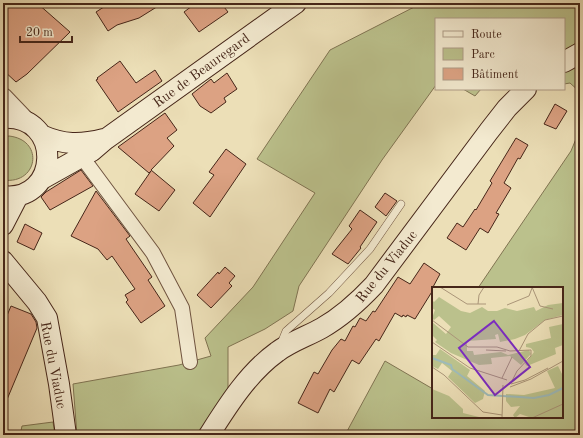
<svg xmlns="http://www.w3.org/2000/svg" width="583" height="438" font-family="'Old Standard TT',serif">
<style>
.green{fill:#bbc18c;stroke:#807452}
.building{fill:#dca283;stroke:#462619}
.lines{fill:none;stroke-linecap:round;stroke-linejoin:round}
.service-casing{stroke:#705440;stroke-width:8}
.minor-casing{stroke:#705440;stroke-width:16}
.tertiary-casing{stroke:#705440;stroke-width:20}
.secondary-casing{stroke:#462619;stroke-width:22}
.service{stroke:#f3ead0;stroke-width:7}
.minor{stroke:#f3ead0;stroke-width:14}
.tertiary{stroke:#f3ead0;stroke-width:18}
.secondary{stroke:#f3ead0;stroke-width:20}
.labels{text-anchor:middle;stroke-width:4;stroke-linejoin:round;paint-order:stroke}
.street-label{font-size:14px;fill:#462619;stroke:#f3ead0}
.inset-river{fill:none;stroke:#9dbab9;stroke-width:2}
.inset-road{fill:none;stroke:#aa9578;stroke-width:1}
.view{fill:#7b2cbf;fill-opacity:0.15;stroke:#7b2cbf;stroke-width:2}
.inset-edge{fill:none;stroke:#462619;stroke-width:2}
</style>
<rect width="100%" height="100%" fill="#ecdfb7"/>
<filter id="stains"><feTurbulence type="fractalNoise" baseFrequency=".005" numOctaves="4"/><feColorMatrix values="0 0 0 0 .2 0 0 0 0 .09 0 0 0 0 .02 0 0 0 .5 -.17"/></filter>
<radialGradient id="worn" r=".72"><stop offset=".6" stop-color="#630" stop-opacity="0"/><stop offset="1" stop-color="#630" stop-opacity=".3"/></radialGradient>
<path class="green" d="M422,3h158v89l-10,-9 -6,1v-65h-128v66l-54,75 -83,126 -6,25 -28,18 -37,18v41l-29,47h-122l-4,-51 106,-19 32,-9 -6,-18 48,-51 62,-94 -58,-34 73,-109z
M463,89h18l-6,7z
M580,129v306h-235l40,-74 48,28v28h129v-129h-84l93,-137z
M9,136c36,4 29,49 -6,44v-43z
M53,422l2,13h-35l2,-9z"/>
<path class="building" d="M11,3h26l33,29 -43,42 -11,8 -13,-12v-59z
M110,3h53l-24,15 -22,7 -9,6 -12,-19z
M196,3h25l7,9 -29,20 -15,-20z
M120,61l16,22 19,-13 7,11 -44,31 -22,-32 2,-1 -1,-1z
M227,73l10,16 -13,9 2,4 -15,11 -11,-7 -8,-12 19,-15 3,4z
M555,104l12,7 -11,18 -12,-5z
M165,113l12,17 -10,8 7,8 -23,24 24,20 -16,21 -24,-17 16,-23 -2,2 -31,-26z
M516,138l12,7 -8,14 -2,-1 -14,25 7,5 -15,25 3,1 -11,19 -8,-5 -14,22 -19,-12 10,-15 6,4 12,-18 1,1 16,-27 -2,-2z
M226,149l20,15 -36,53 -17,-14 21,-28 -5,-3z
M81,170l12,16 -43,24 -9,-13 5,-5z
M96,191l34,45 -4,3 26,38 -4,3 17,26 -24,17 -15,-21 2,-2 -3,-5 10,-6 -23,-33 -5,4 -9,-11 -27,-13z
M385,193l12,8 -11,15 -11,-9z
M360,210l17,12 -17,25 1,1 -13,16 -16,-10 20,-25 -3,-3z
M25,224l17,9 -8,17 -17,-8z
M424,263l16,11 -7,13v3l-18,29 -8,-4 -1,2 -3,-2 -1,2 -7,-4 -16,28 -3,-2 -17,25 -7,-4 -18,32 -4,-3 -12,24 -20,-10 16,-31 4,2 14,-24 9,-11 4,2 8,-15 2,1 5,-9 6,3 7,-10 2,1 23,-35 12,7z
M225,267l10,9 -6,7 3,3 -21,22 -14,-13 21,-23 1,2z
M11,306l20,8 5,8 1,6 -34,81v-84z"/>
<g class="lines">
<defs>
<path id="service" d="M281,343l5,-12 43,-38 41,-44 31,-45"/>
<path id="minor" d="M82,157l71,96 29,55 8,54"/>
<path id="tertiary" d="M3,97l23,24"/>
<path id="secondary" d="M564,62l16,-9
M3,118c61,-4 57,85 0,78
M41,135c23,10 39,10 63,4
M42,179l50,-28 14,-12 190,-136
M3,225l15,-29
M3,261l34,41 10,16 12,66 7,51
M209,435c19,-30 39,-62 68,-83 13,-10 31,-16 45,-24 21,-12 36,-26 52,-43l115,-154 18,-23 19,-19"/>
</defs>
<use href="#service" class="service-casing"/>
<use href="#minor" class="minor-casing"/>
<use href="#tertiary" class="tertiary-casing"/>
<use href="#secondary" class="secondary-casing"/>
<use href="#service" class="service"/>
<use href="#minor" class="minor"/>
<use href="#tertiary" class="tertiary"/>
<use href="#secondary" class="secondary"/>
</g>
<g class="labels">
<g class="street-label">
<text transform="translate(201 70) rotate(-36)" y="5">Rue de Beauregard</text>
<text transform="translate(386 266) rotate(-51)" y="5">Rue du Viaduc</text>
<text transform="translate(54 365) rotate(79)" y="5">Rue du Viaduc</text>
</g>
</g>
<g transform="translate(432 287)">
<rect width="131" height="131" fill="#ecdfb7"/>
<path d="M7,10l22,14 9,2 12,-6 6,4h9l8,-3 12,3 17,-4 2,4 12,-6 15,-2v12l-18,5 -20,15 -10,4 -15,3 -2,-8 -3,1 1,4 -29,2v10h6l1,4 27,-3 7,3 21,-5 2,4 -10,11 -11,-9 -19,2 1,6 -13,1 -28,-12 -16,-11 2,-2 -5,-5v-13l14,12 5,-7 -12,-11 -5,4 -2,-2 3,-8 -3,-2v-8l2,2zM131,37v21l-8,3 1,6 -29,12 -2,-2 9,-12 -3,-4 -5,-1v-3l25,-6 -2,-11zM8,62l30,21 -3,6 18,15 -2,8 -8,4 -27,-26 4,-6 -10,-8 -4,6 -6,-3v-11h4zM126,79l5,10v42h-31l-12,-4 -5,4 -2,-3 7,-9 -9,1 -5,-6v-7l18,1 31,-7 -8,-17zM0,102l17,7 14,13v4l20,5h-51z" fill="#bbc18c"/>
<path class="inset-river" d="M0,71l19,7 1,4 36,26 46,3 15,-3 14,-7"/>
<path class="inset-road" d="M8,0l27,17h19M100,0l8,19 13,3M46,17l1,-9 5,-8M75,18l22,-9 3,-8M0,33l36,27h29l13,4 21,-1v6l-14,15 -6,12M0,55l38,26 37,12M54,63l20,1M87,64l9,-17 17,-14 18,-4M0,80l12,8 39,37 19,3M70,91l10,-21M79,97l14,-4 23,-12M78,100l21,-8 32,-18M70,131l1,-33M100,131l31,-14"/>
<path class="view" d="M62,34l36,46 -35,28 -36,-47z"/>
<rect width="131" height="131" class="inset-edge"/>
</g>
<rect width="583" height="438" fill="none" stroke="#ecdfb7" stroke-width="16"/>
<rect x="4" y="4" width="575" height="430" fill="none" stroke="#462619" stroke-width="2"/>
<rect x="8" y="8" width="567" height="422" fill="none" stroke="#462619"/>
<rect x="435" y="18" width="130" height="72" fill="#f3ead0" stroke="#ae9c87"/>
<rect x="443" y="31" width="20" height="6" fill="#f3ead0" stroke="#ae9c87"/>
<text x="471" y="38" font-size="12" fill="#462619">Route</text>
<rect x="443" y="48" width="20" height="12" fill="#bbc18c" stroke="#ae9c87"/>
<text x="471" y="58" font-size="12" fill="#462619">Parc</text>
<rect x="443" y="68" width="20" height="12" fill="#dca283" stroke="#ae9c87"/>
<text x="471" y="78" font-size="12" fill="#462619">Bâtiment</text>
<path d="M20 36v6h52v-6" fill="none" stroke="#462619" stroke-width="2"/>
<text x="26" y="36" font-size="12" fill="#462619" stroke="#f3ead0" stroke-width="3" paint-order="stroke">20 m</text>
<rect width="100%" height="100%" filter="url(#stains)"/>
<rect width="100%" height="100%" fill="url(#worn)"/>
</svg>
